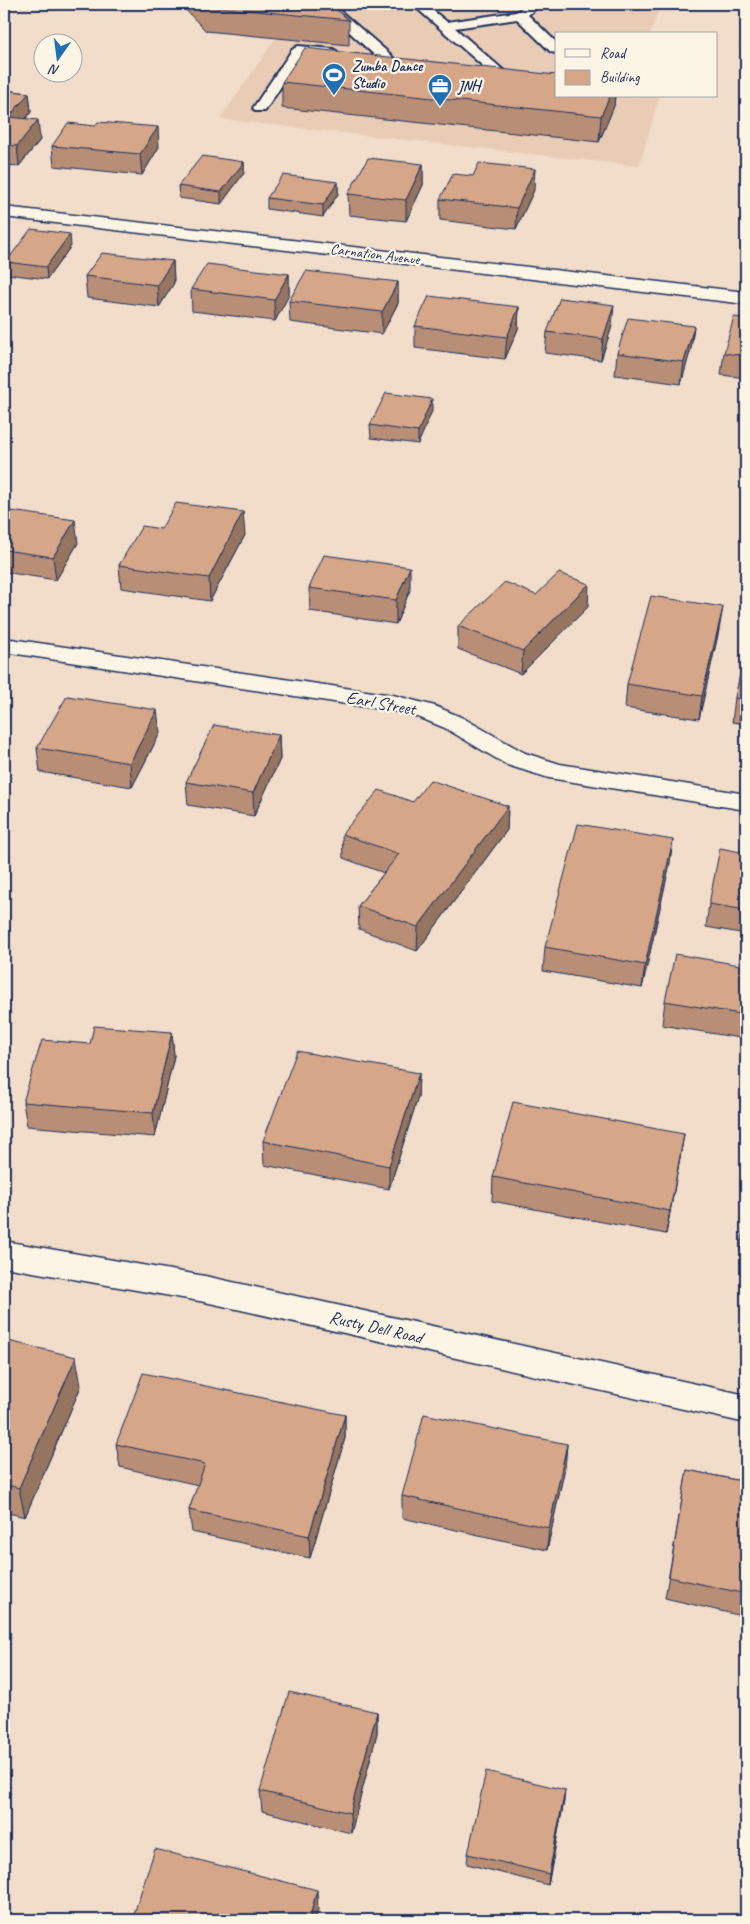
<svg xmlns="http://www.w3.org/2000/svg" width="750" height="1924" font-family="Caveat,sans-serif">
<style>
.built{fill:#e9ccb6}
.lines{fill:none;stroke-linecap:round;stroke-linejoin:round}
.lane-casing{stroke:#1b2f5e;stroke-width:4}
.street-casing{stroke:#1b2f5e;stroke-width:3}
.lane{fill:#fcf5e5;fill-rule:evenodd}
.street{fill:#fcf5e5;fill-rule:evenodd}
.wall{fill:#b88f76;stroke:#1b2f5e}
.shaded-wall{fill:#967460;stroke:#1b2f5e}
.building{fill:#d6a689;stroke:#1b2f5e}
.labels{text-anchor:middle;stroke-width:4.5;stroke-linejoin:round;paint-order:stroke}
.far-poi-label{font-size:15px;font-weight:bold;fill:#1b2f5e;stroke:#fcf5e5;text-anchor:start}
.far-street-label{font-size:15px;fill:#1b2f5e;stroke:#fcf5e5}
.street-label{font-size:18px;fill:#1b2f5e;stroke:#fcf5e5}
</style>
<rect width="100%" height="100%" fill="#f1ddc9"/>
<filter id="ink" filterUnits="userSpaceOnUse"><feTurbulence type="fractalNoise" baseFrequency=".02" numOctaves="2"/><feDisplacementMap in="SourceGraphic" scale="10" xChannelSelector="R" yChannelSelector="G"/><feConvolveMatrix kernelMatrix="1 2 1 2 8 2 1 2 1" color-interpolation-filters="sRGB"/></filter>
<g filter="url(#ink)">
<path class="built" d="M180,4h481l-11,30h-94v62h104l-21,70 -419,-47 56,-81 -70,-7z"/>
<g class="lines">
<defs>
<path id="lane" d="M319,4h13l59,51 2,3 -2,3h-10z
M412,4h13l22,18 69,-10 11,-8h14l-13,11 28,27v11l-5,-1 -34,-33 -62,9 48,42 -2,3h-10z
M298,46l35,3 6,4 -6,4 -31,-3 -37,57h-10l-2,-3 39,-58z"/>
<path id="street" d="M4,207l742,85v12l-742,-87z
M4,638l389,57 42,11 28,12 62,35 35,11 186,30v16l-197,-32 -42,-13 -62,-37 -27,-11 -25,-6 -389,-59z
M4,1241l201,35 541,119v28l-541,-121 -201,-35z"/>
</defs>
<use href="#lane" class="lane-casing"/>
<use href="#street" class="street-casing"/>
<use href="#lane" class="lane"/>
<use href="#street" class="street"/>
</g>
<path class="wall" d="M180,4h150l19,16v25l-143,-14z
M746,25v23h-5l1,-11z
M282,82l274,14h59l-1,10 -15,36 -317,-34z
M4,90l25,3 2,19 -5,7 14,21 -21,26 -15,-1z
M52,146l107,1 -17,28 -88,-9z
M244,162v11l-23,31 -42,-6 -1,-12z
M423,164v21l-17,36 -57,-6 -1,-21z
M338,182v12l-15,23 -56,-8v-11z
M534,190l-18,39 -76,-9v-21z
M71,246l-24,33 -40,-5 -1,-12z
M173,261l1,22 -15,24 -72,-9 -2,-22z
M289,274v21l-14,26 -83,-10 -1,-22z
M398,282v21l-16,31 -92,-12 -1,-21z
M519,307l-1,22 -13,30 -90,-11v-22z
M746,318v60l-25,-3 3,-22z
M612,326l-11,34 -56,-7 2,-21z
M694,326l-3,22 -10,36 -66,-9 2,-22z
M432,411l-14,33 -47,-6 -1,-13z
M4,510l74,33 -22,37 -52,-8z
M161,529l84,6 -35,66 -89,-13 -2,-23z
M309,588l101,2 -14,34 -86,-13z
M536,595l52,12 -67,67 -63,-25v-23z
M719,630l-20,89 -74,-11 2,-24z
M746,647v77l-14,-2 3,-24z
M160,733l-28,54 -92,-15 -3,-24z
M279,735l1,24 -26,57 -66,-11 -2,-23z
M413,802l95,4 -1,24 -90,121 -58,-22 -1,-23 26,-33 -41,-15 -1,-24z
M746,853v81l-40,-7 3,-23z
M670,863l-28,125 -99,-17 2,-24z
M746,952v87l-84,-14 3,-24 79,-35z
M172,1032l2,24 -19,81 -128,-11 -4,-24z
M419,1073l-1,24 -29,92 -125,-24 -1,-24z
M684,1134l-18,100 -174,-33 1,-24z
M746,1210v43l-6,-2z
M4,1340l77,46 -56,131 -21,-5z
M345,1415v23l-35,120 -118,-26 -3,-22 9,-25 -78,-18 -4,-23z
M567,1444l-2,23 -18,83 -145,-32v-22z
M687,1470l59,12v135l-81,-19z
M377,1712v21l-26,100 -89,-22 -2,-20z
M564,1801l-16,84 -81,-21 1,-10z"/>
<path class="shaded-wall" d="M29,93l2,19 -20,25 -2,-20z
M610,96h5l-1,10 -15,36 2,-26z
M38,120l2,20 -21,26 -2,-20z
M158,127l1,20 -17,28 -2,-21z
M244,162v11l-23,31v-12z
M423,164v21l-17,36v-21z
M535,169l-1,21 -18,39 1,-21z
M338,182v12l-15,23v-12z
M70,234l1,12 -24,33 -1,-12z
M173,261l1,22 -15,24 -2,-22z
M289,274v21l-14,26 -1,-21z
M398,282v21l-16,31v-22z
M614,305l-2,21 -11,34 2,-21z
M519,307l-1,22 -13,30 2,-22z
M694,326l-3,22 -10,36 3,-22z
M432,399v12l-14,33v-12z
M243,512l2,23 -35,66 -1,-23z
M75,520l3,23 -22,37 -3,-23z
M410,567v23l-14,34v-24z
M589,584l-1,23 -67,67 2,-23z
M723,607l-4,23 -20,89 3,-23z
M4,692l4,23 -4,7z
M157,710l3,23 -28,54 -2,-24z
M279,735l1,24 -26,57 -1,-23z
M508,806l-1,24 -90,121 1,-24z
M673,840l-3,23 -28,125 3,-23z
M172,1032l2,24 -19,81 -2,-24z
M419,1073l-1,24 -29,92v-23z
M684,1134l-4,24 -14,76 4,-23z
M76,1357l5,29 -56,131 -6,-29z
M345,1415v23l-35,120 -1,-22z
M567,1444l-2,23 -18,83 2,-22z
M377,1712v21l-26,100 -1,-20z
M565,1790l-1,11 -16,84 1,-11z
M317,1890l1,20 -3,10h-6z"/>
<path class="building" d="M202,4h128l19,16 -145,-14z
M746,25v12h-4z
M305,48l251,27v21h54l-9,20 -319,-34z
M4,90l25,3 -20,24 29,3 -21,26 -13,-1z
M98,122l60,5 -18,27 -88,-8 16,-23 27,3z
M202,156l42,6 -23,30 -43,-6z
M368,158l55,6 -17,36 -58,-6z
M479,163l56,6 -18,39 -77,-9 13,-25 20,2z
M283,175l55,7 -15,23 -56,-7z
M31,229l39,5 -24,33 -40,-5z
M102,253l71,8 -16,24 -72,-9z
M207,264l82,10 -15,26 -83,-11z
M306,271l92,11 -16,30 -93,-11z
M429,296l90,11 -12,30 -92,-11z
M560,298l54,7 -11,34 -56,-7z
M734,317l12,1v38l-22,-3z
M628,318l66,8 -10,36 -67,-9z
M386,393l46,6 -14,33 -48,-7z
M176,503l67,9 -34,66 -90,-13 23,-39 19,3z
M4,510l71,10 -22,37 -49,-7z
M324,555l86,12 -14,33 -87,-12z
M559,573l30,11 -66,67 -65,-25 47,-44 31,13z
M651,596l72,11 -21,89 -75,-12z
M746,647v53l-11,-2z
M67,696l90,14 -27,53 -93,-15z
M214,725l65,10 -26,58 -67,-11z
M430,780l78,26 -90,121 -60,-21 41,-52 -57,-20 37,-44 34,12z
M578,824l95,16 -28,125 -100,-18z
M720,848l26,5v57l-37,-6z
M675,954l71,12v49l-81,-14z
M94,1026l78,6 -19,81 -130,-11 19,-62 48,4z
M297,1051l122,22 -30,93 -126,-25z
M513,1102l171,32 -14,77 -177,-34z
M746,1215v13h-2z
M4,1340l72,17 -57,131 -15,-4z
M143,1373l202,42 -36,121 -120,-26 16,-46 -89,-20z
M424,1414l143,30 -18,84 -147,-32z
M687,1470l59,12v112l-77,-17z
M289,1692l88,20 -27,101 -90,-22z
M486,1771l79,19 -16,84 -81,-20z
M155,1849l162,41 -8,30h-177z"/>
</g>
<defs>
<symbol id="stadium-pin" viewBox="-11 -11 22 30"><path d="M0 17L-7.5 6A9.5 9.5 0 1 1 7.5 6Z" fill="#1f6fb2" stroke="#fcf5e5"/><path d="M0-5a6.5 5 0 1 0 0 10a6.5 5 0 1 0 0-10ZM-3.5-1.8h7v3.6h-7Z" fill="#fff"/></symbol>
<symbol id="office-pin" viewBox="-11 -11 22 30"><path d="M0 17L-7.5 6A9.5 9.5 0 1 1 7.5 6Z" fill="#1f6fb2" stroke="#fcf5e5"/><path d="M-6-3h4V-5.5h4V-3h4V5H-6ZM-1-4.5V-3h2v-1.5ZM-6 0V1H6V0Z" fill="#fff"/></symbol>
</defs>
<g fill-rule="evenodd">
<use href="#stadium-pin" x="320" y="61" width="28" height="38"/>
<use href="#office-pin" x="426" y="72" width="28" height="38"/>
</g>
<g class="labels">
<g class="far-poi-label">
<text x="352" y="71">Zumba Dance<tspan x="352" dy="17">Studio</tspan></text>
<text x="458" y="91">JNH</text>
</g>
<g class="far-street-label">
<text transform="translate(375 254) rotate(7)" y="5">Carnation Avenue</text>
</g>
<g class="street-label">
<text transform="translate(381 703) rotate(10)" y="6">Earl Street</text>
<text transform="translate(376 1327) rotate(13)" y="6">Rusty Dell Road</text>
</g>
</g>
<rect width="750" height="1924" fill="none" stroke="#fcf5e5" stroke-width="20"/>
<rect x="10" y="10" width="730" height="1904" fill="none" stroke="#1b2f5e" stroke-width="2" filter="url(#ink)"/>
<rect x="555" y="32" width="162" height="65" fill="#fcf5e5" stroke="#a2a6af"/>
<rect x="565" y="49" width="25" height="8" fill="#fcf5e5" stroke="#a2a6af"/>
<text x="600" y="58" font-size="15" fill="#1b2f5e">Road</text>
<rect x="565" y="70" width="25" height="15" fill="#d6a689" stroke="#a2a6af"/>
<text x="600" y="82" font-size="15" fill="#1b2f5e">Building</text>
<g transform="translate(58 58) rotate(194)"><circle r="24" fill="#fcf5e5" stroke="#a2a6af"/>
<path d="M0-4L9 19L0 12L-9 19Z" fill="#1f6fb2"/>
<text y="-8" font-size="14" font-weight="bold" text-anchor="middle" fill="#1b2f5e">N</text>
</g>
</svg>
